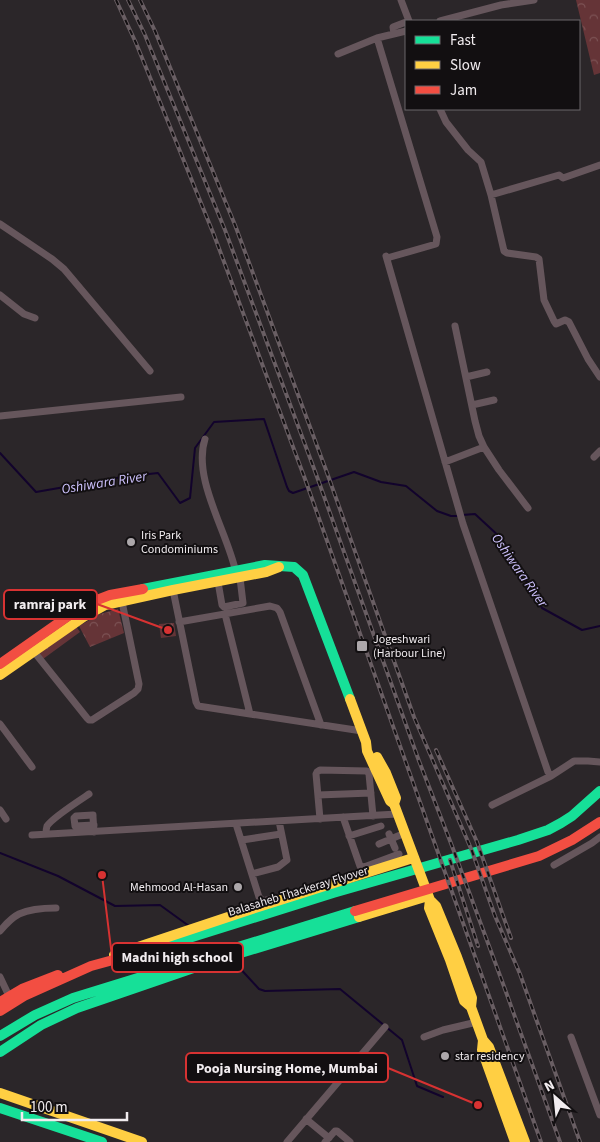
<svg xmlns="http://www.w3.org/2000/svg" width="600" height="1142" font-family="'Source Sans 3',sans-serif">
<style>
.park{fill:url(#park-crowns)}
.lines{fill:none;stroke-linecap:round;stroke-linejoin:round}
.stream{stroke:#12032c;stroke-width:2}
.street{stroke:#66565c;stroke-width:7}
.fast{stroke:#16e098;stroke-width:10}
.slow{stroke:#ffcf43;stroke-width:10}
.jam{stroke:#f24e42;stroke-width:10}
.rail-casing{stroke:#695e63;stroke-width:4}
.rail{stroke:#120f11;stroke-width:2;stroke-dasharray:5.5;stroke-linecap:butt}
.poi-dot{fill:#aca7aa;stroke:#120f11;stroke-width:2}
.labels{text-anchor:middle;stroke-width:4;stroke-linejoin:round;paint-order:stroke}
.poi-label{font-size:12px;fill:#f1ecef;stroke:#120f11;text-anchor:start}
.street-label{font-size:12px;fill:#f1ecef;stroke:#120f11}
.water-label{font-size:14px;font-style:italic;fill:#cfc3ff;stroke:#120f11}
.leader{fill:none;stroke:#d73232;stroke-width:2}
.callout-dot{fill:#d73232;stroke:#120f11;stroke-width:2}
.callout{fill:#120f11;stroke:#d73232;stroke-width:2}
.callout-label{font-size:14px;text-anchor:middle;font-weight:bold;fill:#f1ecef}
</style>
<defs>
<pattern id="park-crowns" width="20" height="18" patternUnits="userSpaceOnUse" patternTransform="scale(1.25)"><rect width="20" height="18" fill="#653437"/><path d="M2 6a3 3 0 1 1 6 0M12 15a3 3 0 1 1 6 0" fill="none" stroke="#7c5254"/></pattern>
</defs>
<rect width="100%" height="100%" fill="#2b2629"/>
<path class="park" d="M576,0h24v73l-6,2z
M118,609l6,24 -34,14 -11,-21 21,-12z
M73,622l7,10 -37,27 -8,-11z
M174,623l2,13 -15,2 -2,-14z"/>
<g class="lines">
<path class="stream" d="M0,453l36,39 86,-15 36,-4 22,30 10,-5 5,-50 19,-26 50,-3 23,68 2,4 4,2 61,-21 27,10 25,4 31,25 14,5h7
M462,515l13,-1 27,25 40,69 40,22 18,-4
M0,853l58,23 57,30 45,-1 29,21
M236,964l23,25 6,2 75,-2 62,51 15,46 26,11"/>
<path class="street" d="M401,0l8,21
M440,21l61,-16 33,-5
M394,34l-1,-7 13,-5
M377,38l60,199 -1,7 -49,14
M338,54l39,-16 29,-7
M440,109l6,13 22,28 13,12 10,33 13,56 3,2 29,4 3,2 5,41 10,21 2,3 9,-4 4,2 19,37 12,18
M491,195l68,-20 4,3 37,-13
M0,224l52,35 12,10 86,102
M386,256l77,268 85,248 3,4 23,-15h14l12,1
M0,295l24,19 11,4
M455,326l20,95 4,15 5,11
M466,377l21,-5
M472,405l22,-5
M0,416l181,-19
M205,439c-13,40 23,94 31,134
M594,457l6,-6
M445,462l39,-15 15,23 29,38
M218,582l4,23 2,2 19,-4 -3,-25
M173,590l23,112 2,4 164,25
M225,614l25,100
M179,622l91,-16 7,2 3,4 41,113
M31,648l56,70 2,2h3l42,-27 4,-4 1,-5 -18,-87
M0,724l32,43
M318,795l53,-2
M492,805l59,-29
M0,810l6,9
M343,817l17,49 4,1 35,-13
M320,819l-4,-45 1,-2 3,-2 47,1 2,3 4,42
M236,824l23,73 4,4 8,-2
M94,825l-19,1 -1,-8 2,-2 17,-1v2l1,15
M46,834c0,-3 0,-5 1,-8 5,-8 33,-26 42,-32
M389,834l6,14
M32,835l365,-21
M349,836l32,-10
M242,840l39,-6
M379,844l26,-11
M554,865l38,-22 8,-6
M252,874l26,-7 9,-7 -8,-39
M0,931c5,-6 11,-13 19,-17 11,-5 25,-6 37,-6
M0,977l9,19
M424,1037l19,-7 34,-8
M571,1037l29,78
M306,1119l23,19
M287,1142l98,-115
M325,1142l10,-11h2l13,11"/>
<path class="fast" d="M143,589l122,-24 29,2 9,8 47,124
M157,948l176,-55 185,-53 30,-10 13,-7 11,-7 28,-25
M0,1036l35,-21 38,-17 282,-87
M0,1052l41,-27 36,-17 131,-45 151,-46
M0,1108l102,34"/>
<path class="slow" d="M0,675l85,-59 20,-11 68,-15 93,-18 13,-5
M350,699l16,43 1,9 23,50 4,3
M377,757l9,16 10,25 -2,6 36,96 -1,8 21,52 14,41 7,6
M430,900l6,6 21,51 15,41 -1,9 12,33 6,7 36,95
M359,917l69,-21
M114,955l141,-47 158,-50
M483,1040l-1,10 33,92
M0,1093l142,49"/>
<path class="jam" d="M0,664l84,-59 26,-10 33,-6
M355,911l184,-55 33,-16 28,-18
M0,1002l22,-13 36,-14
M0,1011l24,-15 67,-30 66,-18"/>
<defs>
<path id="rail" d="M116,0l20,43 78,192 91,244 236,663
M128,0l17,35 80,195 91,244 103,287 33,85 50,135 58,161
M140,0l15,31 80,194 91,245 88,247 58,134 23,65 25,58 60,168
M436,750l41,92 34,96
M450,860l28,86"/>
</defs>
<use href="#rail" class="rail-casing"/>
<use href="#rail" class="rail"/>
</g>
<g class="poi-dot">
<circle cx="131" cy="542" r="5"/>
<rect x="356" y="640" width="12" height="12" rx="2.5"/>
<circle cx="238" cy="887" r="5"/>
<circle cx="445" cy="1056" r="5"/>
</g>
<g class="labels">
<g class="poi-label">
<text x="141" y="539">Iris Park<tspan x="141" dy="14">Condominiums</tspan></text>
<text x="373" y="643">Jogeshwari<tspan x="373" dy="14">(Harbour Line)</tspan></text>
<text x="228" y="891" text-anchor="end">Mehmood Al-Hasan</text>
<text x="455" y="1060">star residency</text>
</g>
<g class="street-label">
<text transform="translate(298 891) rotate(-17)" y="4">Balasaheb Thackeray Flyover</text>
</g>
<g class="water-label">
<text transform="translate(104 482) rotate(-9)" y="5">Oshiwara River</text>
<text transform="translate(520 570) rotate(55)" y="5">Oshiwara River</text>
</g>
</g>
<path class="leader" d="M168 630L97 604M102 875L112 957M478 1105L388 1068"/>
<g class="callout-dot">
<circle cx="168" cy="630" r="5"/>
<circle cx="102" cy="875" r="5"/>
<circle cx="478" cy="1105" r="5"/>
</g>
<g class="callout">
<rect x="4" y="590" width="93" height="29" rx="5"/>
<rect x="112" y="943" width="131" height="29" rx="5"/>
<rect x="186" y="1053" width="202" height="29" rx="5"/>
</g>
<g class="callout-label">
<text x="50" y="609">ramraj park</text>
<text x="177" y="962">Madni high school</text>
<text x="287" y="1073">Pooja Nursing Home, Mumbai</text>
</g>
<rect x="405" y="20" width="175" height="90" fill="#120f11" stroke="#6b676a"/>
<rect x="415" y="36" width="25" height="8" fill="#16e098" stroke="#6b676a"/>
<text x="450" y="45" font-size="15" fill="#f1ecef">Fast</text>
<rect x="415" y="61" width="25" height="8" fill="#ffcf43" stroke="#6b676a"/>
<text x="450" y="70" font-size="15" fill="#f1ecef">Slow</text>
<rect x="415" y="86" width="25" height="8" fill="#f24e42" stroke="#6b676a"/>
<text x="450" y="95" font-size="15" fill="#f1ecef">Jam</text>
<g transform="translate(555 1097) rotate(333)" stroke="#120f11" stroke-width="4" paint-order="stroke">
<path d="M0-4L9 19L0 12L-9 19Z" fill="#f1ecef"/>
<text y="-8" font-size="14" font-weight="bold" text-anchor="middle" fill="#f1ecef">N</text>
</g>
<path d="M22 1112v8h105v-8" fill="none" stroke="#f1ecef" stroke-width="2.5"/>
<text x="30" y="1112" font-size="15" fill="#f1ecef" stroke="#120f11" stroke-width="4" paint-order="stroke">100 m</text>
</svg>
